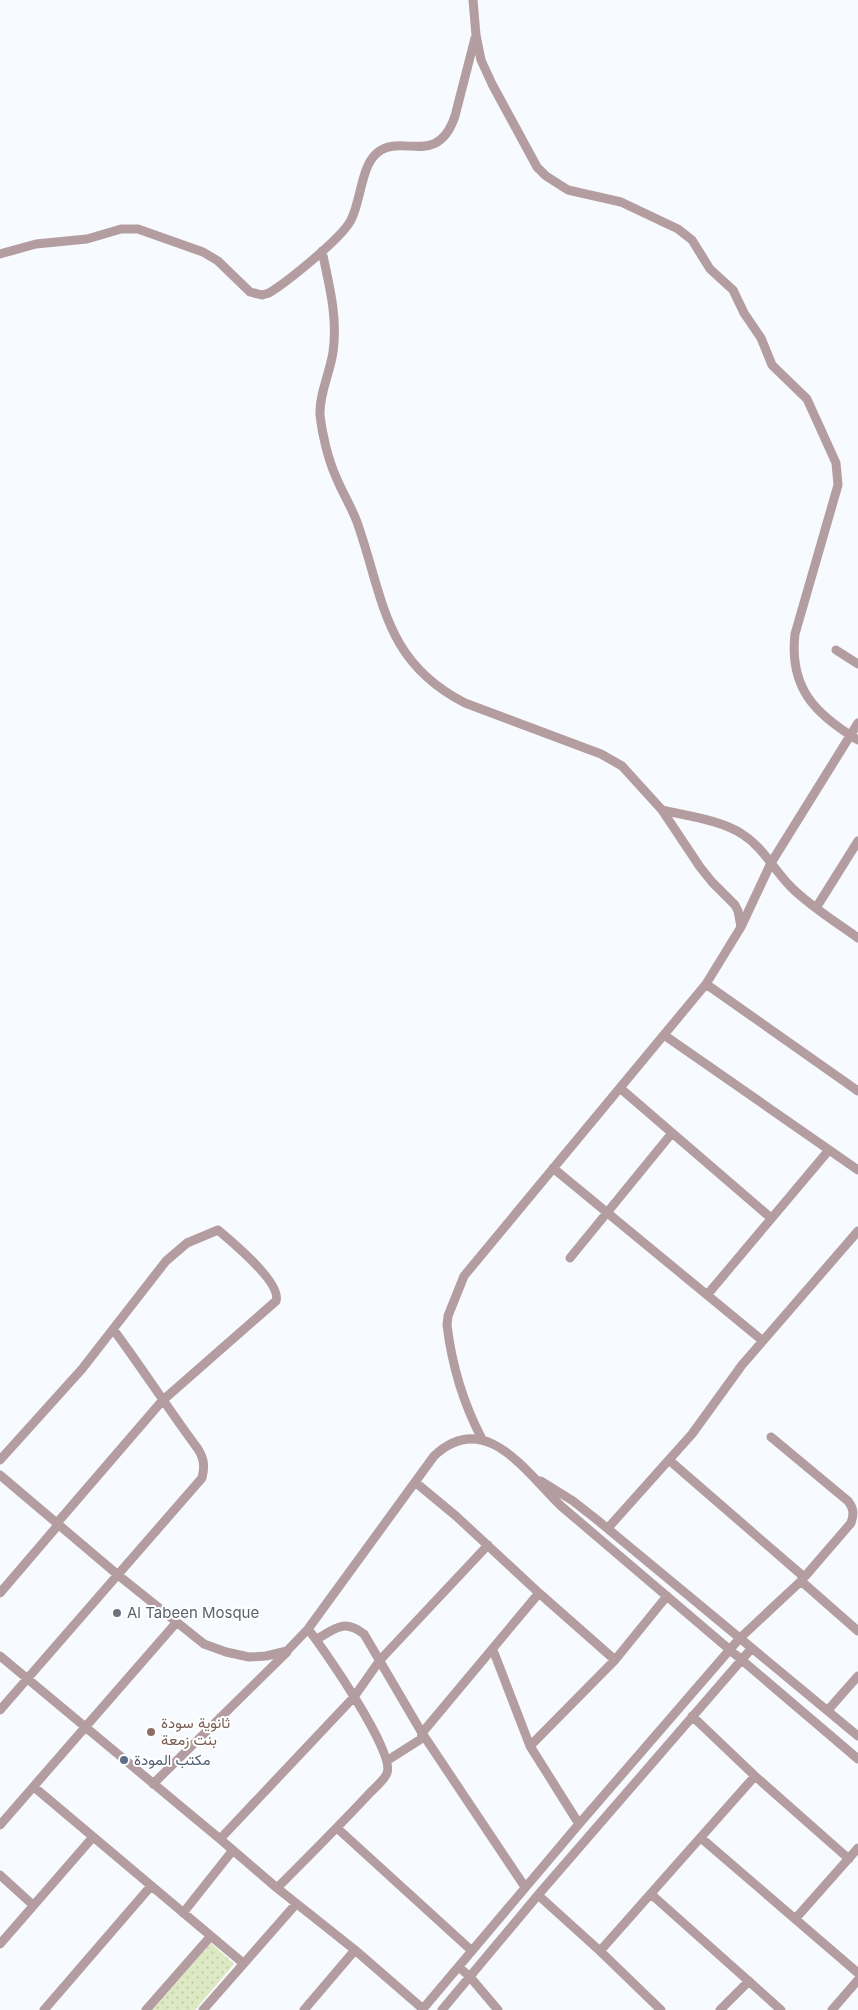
<svg xmlns="http://www.w3.org/2000/svg" width="858" height="2010" font-family="Inter,Vazirmatn,sans-serif">
<style>
.park{fill:url(#park-dots)}
.lines{fill:none;stroke-linecap:round;stroke-linejoin:round}
.minor{stroke:#b49da0;stroke-width:9}
.worship-dot{fill:#6b7280;stroke:#fff;stroke-width:2}
.education-dot{fill:#8d6e63;stroke:#fff;stroke-width:2}
.service-dot{fill:#5c6f8a;stroke:#fff;stroke-width:2}
.labels{text-anchor:middle;stroke-width:4;stroke-linejoin:round;paint-order:stroke}
.worship-label{font-size:15px;fill:#5b616d;stroke:#fff;text-anchor:start}
.education-label{font-size:15px;fill:#785e54;stroke:#fff;text-anchor:start}
.service-label{font-size:15px;fill:#4e5e75;stroke:#fff;text-anchor:start}
</style>
<defs>
<pattern id="park-dots" width="8" height="8" patternUnits="userSpaceOnUse" patternTransform="scale(1.25)"><rect width="8" height="8" fill="#dde9c3"/><path d="M2 2h.1M6 6h.1" fill="none" stroke="#bdc8a7" stroke-width="1.8" stroke-linecap="round"/></pattern>
</defs>
<rect width="100%" height="100%" fill="#f7fafe"/>
<path class="park" d="M211,1943l23,21 -39,46h-43z"/>
<g class="lines">
<path class="minor" d="M473,0l3,35 5,25 11,24 45,83 9,9 22,14 53,12 57,27 14,11 18,29 23,21 11,23 17,25 11,27 35,34 29,64 2,22 -43,149c-6,54 20,80 63,106
M322,251c7,34 16,66 11,101 -3,21 -14,42 -13,63 2,19 8,44 16,62 6,15 15,29 21,45 27,76 26,139 108,181l136,51 21,12 40,44 38,57 12,15 23,23 3,6 3,16
M0,254l36,-10 51,-5 34,-10h17l65,23 15,9 32,31 12,3 7,-2c18,-11 73,-55 82,-73 10,-19 10,-54 26,-67 24,-21 60,16 78,-37l20,-78
M836,650l22,14
M662,810c25,6 59,10 80,24 21,13 32,36 49,53 20,20 45,35 67,51
M816,908l42,-67
M706,984l152,107
M664,1035l194,135
M620,1088l151,130
M553,1168l210,173
M570,1258l102,-125
M707,1295l122,-145
M482,1439c-19,-36 -30,-73 -35,-114l1,-9 16,-40 242,-292 35,-57 30,-64 87,-140
M0,1460l82,-91 84,-108 21,-18 31,-13c13,11 64,53 58,71l-114,100 -105,122
M669,1460l135,117
M0,1475l118,100 86,69 22,8 23,5 17,-1 21,-5 21,-22 126,-173c51,-48 92,16 127,50l297,253
M541,1481l32,20 23,18 262,217
M415,1482l41,34 83,77 76,67
M608,1528l84,-94 50,-69 116,-134
M801,1581l57,50
M0,1593l59,-69
M317,1639c19,-11 27,-20 47,-5l58,99 103,154
M493,1650l37,96 49,78
M0,1656l220,183 57,49 78,62 68,59
M0,1710l202,-232c3,-12 2,-19 -4,-29 -29,-39 -56,-81 -85,-120
M828,1710l30,-34
M692,1716l63,60 94,83
M530,1746l85,-86 52,-64
M388,1760l33,-21 1,-6 117,-140
M153,1784l134,-132
M34,1787l209,176
M0,1825l176,-202
M337,1828l135,123
M701,1838l157,135
M220,1839l134,-142 26,-37 108,-115
M0,1875l33,30
M277,1888c30,-30 61,-61 90,-92 6,-7 17,-15 20,-23 9,-20 -64,-125 -79,-144
M538,1895l62,56 61,59
M652,1895l129,115
M183,1913l50,-63
M796,1918l62,-70
M0,1944l93,-107
M600,1951l155,-175
M459,1967l11,10 28,33
M44,2010l107,-124
M146,2010l64,-73
M203,2010l93,-106
M304,2010l51,-60
M422,2010l157,-186 160,-185 62,-58 50,-58c3,-9 3,-14 -3,-22l-77,-64
M442,2010l96,-115 213,-246
M720,2010l29,-29
M832,2010l26,-30"/>
</g>
<circle class="worship-dot" cx="117" cy="1613" r="5"/>
<circle class="education-dot" cx="151" cy="1732" r="5"/>
<circle class="service-dot" cx="124" cy="1760" r="5"/>
<g class="labels">
<g class="worship-label">
<text x="127" y="1618">Al Tabeen Mosque</text>
</g>
<g class="education-label">
<text x="161" y="1728">ثانوية سودة<tspan x="161" dy="17">بنت زمعة</tspan></text>
</g>
<g class="service-label">
<text x="134" y="1765">مكتب المودة</text>
</g>
</g>
</svg>
